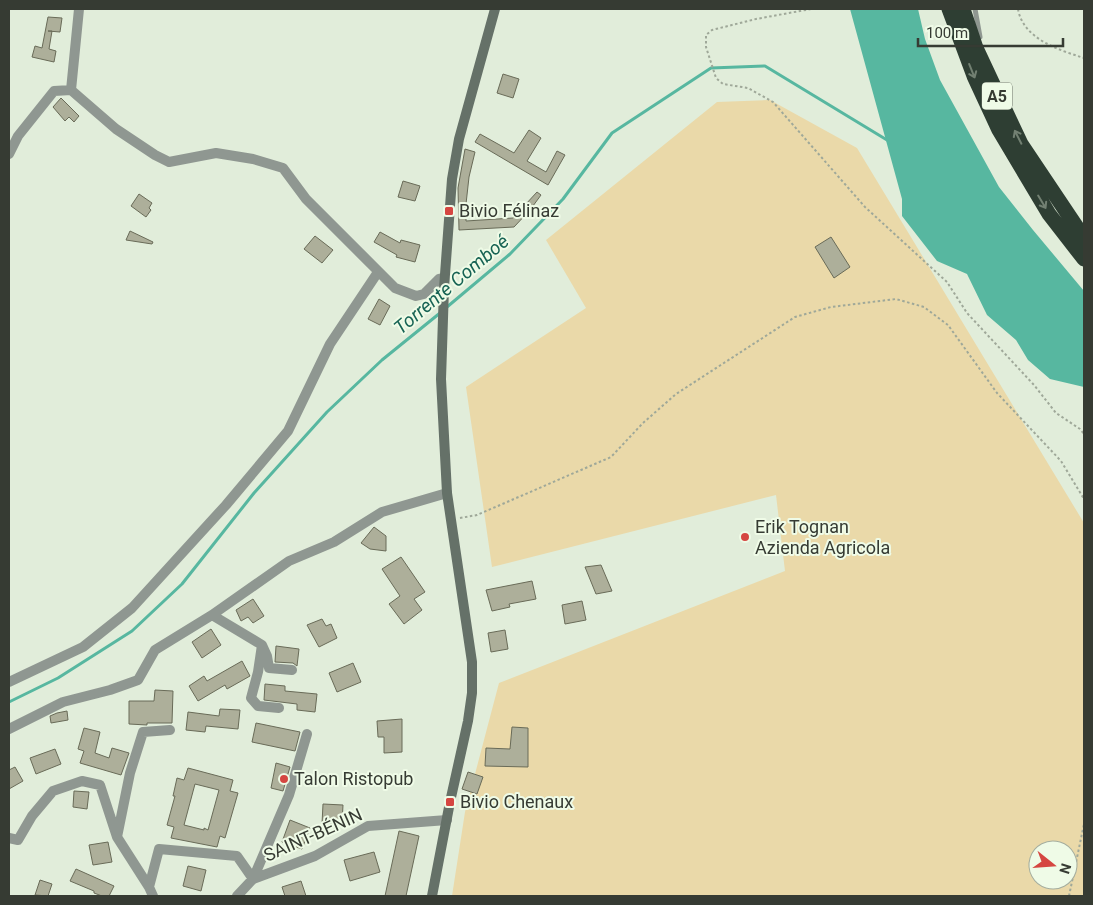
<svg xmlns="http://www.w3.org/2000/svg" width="1093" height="905" font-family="Roboto,sans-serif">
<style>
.green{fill:#ead9a9;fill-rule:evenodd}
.water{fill:#57b7a0}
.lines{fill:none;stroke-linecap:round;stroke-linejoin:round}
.stream{stroke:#57b7a0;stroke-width:3}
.building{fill:#adaf9a;stroke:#696b58;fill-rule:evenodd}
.path{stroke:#9fa899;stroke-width:2;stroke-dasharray:2.5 2.5;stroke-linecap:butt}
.service{stroke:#8f9791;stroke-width:5}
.minor{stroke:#8f9791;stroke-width:10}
.secondary{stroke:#657168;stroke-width:10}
.motorway{stroke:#2e3e33;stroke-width:15}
.oneway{stroke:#728072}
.poi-dot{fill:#d54641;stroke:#effbe7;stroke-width:2}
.labels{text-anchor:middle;stroke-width:4;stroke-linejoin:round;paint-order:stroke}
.shield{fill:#effbe7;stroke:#6e7569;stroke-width:1}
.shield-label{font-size:16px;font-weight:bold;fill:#363b33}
.poi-label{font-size:18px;fill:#363b33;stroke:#effbe7;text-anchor:start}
.street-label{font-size:18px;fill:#363b33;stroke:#effbe7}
.water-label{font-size:19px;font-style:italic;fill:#176354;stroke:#effbe7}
</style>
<rect width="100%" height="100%" fill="#e1edda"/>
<path class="green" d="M770,100l87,48 227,375v373h-595l-2,-1 -35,1 13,-84 34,-129 286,-112 -9,-76 -284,72 -26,-180 120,-79 -40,-68 171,-138zM1038,850h30v30h-30z"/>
<path class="water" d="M850,9h68l7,30 15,41 59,107 34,43 51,61v96l-34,-8 -22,-19 -12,-20 -29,-25 -20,-41 -30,-13 -35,-45v-17z"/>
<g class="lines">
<path class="stream" d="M447,307l63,-53 53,-55 49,-66 99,-65 54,-2 122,74
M9,702l49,-24 74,-47 50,-47 72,-91 73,-81 55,-52 58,-47"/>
</g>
<path class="building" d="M48,17l14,1 -2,14 -12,-1h4l-3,18 7,2 -2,11 -22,-5 3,-11 7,2z
M503,74l16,5 -6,19 -16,-5z
M61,98l18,18 -5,6 -5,-5 -4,4 -12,-14z
M529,130l12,8 -14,23 19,11 11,-21 8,4 -17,30 -73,-43 5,-8 34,19z
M465,149l10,3 -6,25 -3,27v17l47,-3 24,-26 4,3 -11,15 -16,17 -55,3 -1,-42z
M403,181l17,5 -5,15 -17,-4z
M139,194l13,9 -3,5 2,2 -5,7 -15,-11z
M130,231l23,11 -1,2 -26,-4z
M380,232l20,11 1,-3 19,5 -5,17 -19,-5 1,-2 -23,-13z
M315,236l18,14 -11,13 -18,-14z
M831,237l19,30 -16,11 -19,-31z
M379,299l11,7 -10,19 -12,-6z
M374,527l12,9v15l-16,-2 -9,-6z
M401,557l24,35 -11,7 8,11 -18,14 -15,-20 11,-8 -18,-27z
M601,565l11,26 -16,3 -11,-27z
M532,581l4,18 -27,5 1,3 -18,4 -6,-21z
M253,599l11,17 -11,7 -5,-6 -7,4 -5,-11z
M582,601l4,19 -21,4 -3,-19z
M322,619l4,7 5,-2 6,14 -18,9 -12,-22z
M211,629l10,16 -19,13 -10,-16z
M505,630l3,19 -17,3 -3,-19z
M276,646l23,3 -2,17 -4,-3 -18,-1z
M242,661l8,15 -23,13 -2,-4 -27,16 -9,-15 15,-10 3,5z
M353,663l8,19 -24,10 -8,-19z
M265,684l20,2v5l32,3 -2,18 -18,-2v-6l-33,-4z
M155,690l18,1 -1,32h-25v2l-18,-1v-23h25z
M220,709l20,1 -2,19 -32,-3 -1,6 -19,-2 2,-18 31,4z
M67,711l1,9 -17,3 -1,-7 7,-3z
M402,719v33l-18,1v-16h-6l-1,-16z
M256,723l44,9 -5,19 -43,-9z
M512,727l16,1v39l-43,-1 1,-18 24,1z
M84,728l16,4 -5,21 14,5 3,-10 17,5 -8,22 -41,-12 4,-12 -6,-2z
M55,749l6,15 -25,10 -6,-16z
M276,763l14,4 -7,24 -12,-3z
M15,767l8,14 -14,8v-19z
M188,768l45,12 -3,11 8,2 -13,45 -5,-2 -3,11 -46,-9 3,-11 -7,-2 8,-29h-2l4,-18 7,2zM195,784l24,6 -11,40 -4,-2v2l-20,-5z
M468,772l15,5 -6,17 -15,-5z
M74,791l15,1 -2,17 -14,-2z
M323,804l20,1 -1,19h-20z
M290,820l20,8 -8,21 -20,-7z
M399,831l20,5 -13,60h-21z
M108,842l4,20 -19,3 -4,-20z
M374,852l6,20 -30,9 -6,-21z
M188,866l18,4 -5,21 -18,-5z
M76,869l38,17 -5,10h-7l-8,-3v-2l-24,-10z
M40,880l12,4 -4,12 -13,-1z
M301,881l5,15h-21l-3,-9z"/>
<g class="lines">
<path class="path" d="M811,9l-55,10 -44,11 -6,5v12l10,31 7,6 25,4 25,14 92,105 82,75 20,31 67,72 22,28 24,16 4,5
M1018,9c5,30 41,41 66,49
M460,518l17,-3 134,-58 32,-34 33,-29 119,-77 36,-10 65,-8 28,8 24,18 49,68 64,68 23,38
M1069,896l15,-72"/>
<path class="service" d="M975,9l5,28"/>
<path class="minor" d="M79,9l-8,81 45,39 39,26 14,7 47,-9 37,6 30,9 23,31 89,89 21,8 8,-2 15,-15 5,-1
M9,154l9,-18 36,-45 17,-1
M212,615l50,30 5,11 2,12 23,2
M262,645l-4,27 -7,26 7,8 21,2
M9,682l74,-35 49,-39 94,-103 62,-74 42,-87 48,-72
M9,729l54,-27 47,-12 28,-10 17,-30 57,-35 77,-54 45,-19 48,-30 65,-19
M117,837l13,-64 13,-41 27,-2
M9,838l9,2 14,-24 21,-25 29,-10 18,4 17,52 32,50 4,9
M149,887l10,-38 78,7 16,23 36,-84 18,-61
M237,896l16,-17 62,-23 53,-30 79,-6"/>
<path class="secondary" d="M432,896l18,-94 18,-81 4,-28v-31l-25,-169 -6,-114 3,-91 8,-109 7,-40 36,-130"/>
<path class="motorway" d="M949,9l25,67 25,54 50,84 35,45
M963,9l13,39 45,96 63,94"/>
</g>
<defs><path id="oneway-shaft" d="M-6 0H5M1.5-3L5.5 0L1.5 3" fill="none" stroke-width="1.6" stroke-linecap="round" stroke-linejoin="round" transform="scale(1.25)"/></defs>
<g class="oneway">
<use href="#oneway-shaft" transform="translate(972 71) rotate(68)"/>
<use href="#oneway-shaft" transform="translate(1018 137) rotate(-117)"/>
<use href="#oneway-shaft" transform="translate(1042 202) rotate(59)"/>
</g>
<g class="poi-dot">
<rect x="444" y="206" width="10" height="10" rx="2.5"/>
<circle cx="745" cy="537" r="5"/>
<circle cx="284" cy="779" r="5"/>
<rect x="445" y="797" width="10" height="10" rx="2.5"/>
</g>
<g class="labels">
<rect class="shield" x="982" y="82.5" width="30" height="27" rx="4"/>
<g class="shield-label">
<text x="997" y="102">A5</text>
</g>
<g class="poi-label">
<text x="459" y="217">Bivio Félinaz</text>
<text x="755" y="533">Erik Tognan<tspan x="755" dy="21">Azienda Agricola</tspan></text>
<text x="294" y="785">Talon Ristopub</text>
<text x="460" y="808">Bivio Chenaux</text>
</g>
<g class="street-label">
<text transform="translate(313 835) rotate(-24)" y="6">SAINT-BÉNIN</text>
</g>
<g class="water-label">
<text transform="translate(451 284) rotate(-40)" y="7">Torrente Comboé</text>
</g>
</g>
<rect width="1093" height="905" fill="none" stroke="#363b33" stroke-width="20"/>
<g transform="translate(1053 865) rotate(107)"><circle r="24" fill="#effbe7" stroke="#a5ae9f"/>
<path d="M0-4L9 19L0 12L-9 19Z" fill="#d54641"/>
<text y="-8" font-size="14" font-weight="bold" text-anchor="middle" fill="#363b33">N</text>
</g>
<path d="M918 38v8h145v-8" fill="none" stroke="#363b33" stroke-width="2.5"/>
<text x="926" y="38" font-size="15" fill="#363b33" stroke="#effbe7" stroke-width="4" paint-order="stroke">100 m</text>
</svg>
